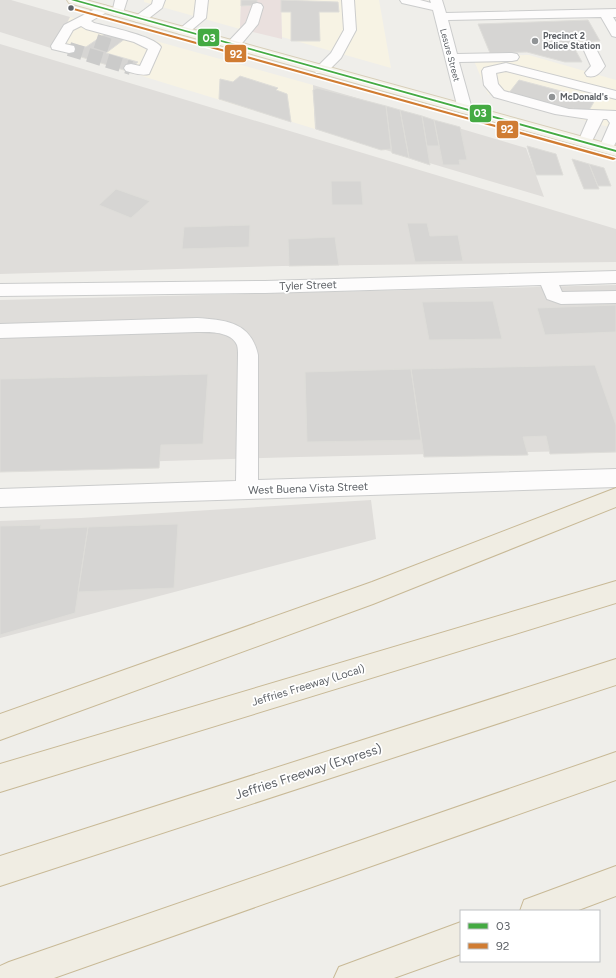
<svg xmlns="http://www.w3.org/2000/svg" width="616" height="978" font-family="Figtree,sans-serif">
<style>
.commercial{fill:#f7f3e4}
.industrial{fill:#dfddda}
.medical{fill:#eae0de}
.building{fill:#d6d5d3;stroke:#deddd9}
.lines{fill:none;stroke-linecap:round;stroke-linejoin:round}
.minor-tunnel{stroke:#cbcbca;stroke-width:14;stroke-dasharray:14 6;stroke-linecap:butt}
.minor-casing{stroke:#cbcccc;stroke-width:2}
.major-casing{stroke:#d7ceb8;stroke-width:2}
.highway-casing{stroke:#c8b996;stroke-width:2}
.minor{fill:#fdfcfc;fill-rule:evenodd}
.major{fill:#f4f2e9;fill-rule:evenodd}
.highway{fill:#f0ede3;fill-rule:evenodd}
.bus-1-casing{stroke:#fff;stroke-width:3}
.bus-2-casing{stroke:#fff;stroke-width:3}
.bus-1{fill:#44aa42;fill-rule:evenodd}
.bus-2{fill:#d07c32;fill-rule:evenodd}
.bus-dot{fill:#5f6368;stroke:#fff;stroke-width:1.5}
.poi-dot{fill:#919496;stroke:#fff;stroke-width:1.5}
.labels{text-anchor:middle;stroke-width:3.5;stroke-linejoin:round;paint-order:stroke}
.far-poi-label{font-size:9px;font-weight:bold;fill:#5f6368;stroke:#fff;text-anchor:start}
.far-street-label{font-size:9px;fill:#5f6368;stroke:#fff}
.street-label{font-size:11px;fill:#5f6368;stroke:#fff}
.near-street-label{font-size:13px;fill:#5f6368;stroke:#fff}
.line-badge{stroke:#fff;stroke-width:1.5}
.badge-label{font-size:11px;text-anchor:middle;font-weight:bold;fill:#fff}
</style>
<rect width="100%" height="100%" fill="#efeeea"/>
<path class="commercial" d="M144,0h97l-1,29 -96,-27z
M281,0h98l12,68 -109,-31z
M70,17l243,68 2,44 -261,-80z
M529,55l87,25v49l-128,-35 -16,-38z"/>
<path class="industrial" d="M0,0h11l59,17 -16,32 -54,-17z
M0,44l616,185v33l-334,4 -282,8z
M313,85l213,63 18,49 -229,-68z
M616,285v165l-317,7 -299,9v-166z
M371,500l5,39 -376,99v-117l81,-3z"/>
<path class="medical" d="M241,0h40l1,39 -42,-10z"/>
<path class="building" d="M241,0h16v5l-16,1z
M281,0l57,2 1,10h-20l1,29h-29v-29h-10z
M588,20l12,21 -29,1 11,20h-17l-38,-10 -37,1 -12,-29z
M108,32l18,6 -20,15 32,9 -11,9 -62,-19 11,-7 10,2z
M240,76l38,12 -2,2 11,4 4,28 -72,-23 1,-20 13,3z
M519,80l76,20 -7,12 -15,-4 -3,2 -62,-16z
M317,88l69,18 5,43 -10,1 -65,-21 -3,-39z
M386,106l14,4 9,48 -17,-5z
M400,110l22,6 8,49 -21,-7z
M422,116l12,4 5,26h-12z
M434,120l26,7 7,33h-8l1,5h-17z
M527,146l29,8 7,21h-27z
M572,159l17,5 10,25h-15z
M589,164l15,4 7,18h-13z
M331,181h30l2,24h-31z
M116,189l34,12 -19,17 -32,-13z
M407,223h20l3,13 28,-1 5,26 -48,1z
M250,225l-1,22 -67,2 2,-22z
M335,237l4,28 -50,1 -1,-27z
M493,301l9,38 -73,1 -7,-38z
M616,305v27l-71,3 -8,-27z
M595,365l21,60v27l-66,2 -4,-18 -23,1 5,18 -104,2 -13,-88z
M411,369l10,71 -114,2 -2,-70z
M208,374l-5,70 -42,1 -2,23 -159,4v-93z
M178,524l-4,64 -96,4 10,-65z
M41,525l-1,4 48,-2 -13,86 -75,22v-109z"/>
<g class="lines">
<path class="minor-tunnel" d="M96,41l18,6
M69,49l62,19"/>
<defs>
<path id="minor" d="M115,0h12l-5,16h-8l-2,-3z
M153,0h12l-3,8 -18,14h-8l-2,-3 2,-3 16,-12z
M196,0h12l-2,18 -19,16h-8l-2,-3 17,-14z
M342,0h12l2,30 -15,28 -15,15h-10l-2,-3 17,-17 13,-23z
M400,0h20l11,3 -1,-3h12l4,13 170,-4v8h-3l3,5v15l-4,-1 -11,-19 -153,3 9,34 55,-1 5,1 2,3 -2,3 -5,1 -53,1 13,47 -2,3 -5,1 -5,-1 -2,-3 -25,-99 -31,-7z
M257,3l4,1 2,3 -5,17 -20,24h-10l-1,-3 1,-3 18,-19 7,-19z
M103,5l4,1 2,3 -2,3 -16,9 3,2c15,4 60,13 67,24l-12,27c-8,2 -15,-1 -23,-3l-2,-3 2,-3 5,-1 9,2 8,-17 -14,-7 -48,-13 -5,-3 -8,4 -8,14 9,2 1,3 -1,3 -5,1 -17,-4 -1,-3 13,-21z
M588,42l5,1 12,23c-5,7 -9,12 -18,10l-2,-3 6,-7 -9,-20 1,-3z
M506,63l110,28v8l-110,-28 -10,2 2,11 6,7 65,18 47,2v31l-5,9 -5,1 -5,-1 -2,-3 11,-25 -3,-4h-4l-13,26 -5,1 -5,-1 -2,-3 10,-23 -33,-5 -61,-17 -10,-12 -2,-14 2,-3z
M616,271v12l-57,2 3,7 54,-1v12l-55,1 -14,-5 -6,-14 -276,8 -265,3v-12l265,-3z
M197,318c29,2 54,4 61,37v125l358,-11v18l-616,20v-18l236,-8 2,-126c0,-3 0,-7 -1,-10 -6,-14 -28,-13 -40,-13l-197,6v-14z"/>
<path id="major" d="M67,0h19l530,146v10l-547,-153z"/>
<path id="highway" d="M616,488v19l-243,97 -373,136v-26l372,-132z
M616,581v22l-616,189v-28z
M616,659v26l-616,201v-30z
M616,752v28l-562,198h-54v-12l9,-4z
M616,866v30l-40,15h-56l4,-11z
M461,922v32l-67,24h-60l5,-11z"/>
</defs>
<use href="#minor" class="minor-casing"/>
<use href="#major" class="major-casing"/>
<use href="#highway" class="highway-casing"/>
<use href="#minor" class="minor"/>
<use href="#major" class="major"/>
<use href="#highway" class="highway"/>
<defs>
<path id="bus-1" d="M71,0h6l539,150v2z"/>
<path id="bus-2" d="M70,7l545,151 1,1 -3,1 -543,-151z"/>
</defs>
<use href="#bus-1" class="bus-1-casing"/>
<use href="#bus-2" class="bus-2-casing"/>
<use href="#bus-1" class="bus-1"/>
<use href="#bus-2" class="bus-2"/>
</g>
<circle class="bus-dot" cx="71" cy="8" r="3.5"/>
<g class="poi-dot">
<circle cx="535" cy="41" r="4"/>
<circle cx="552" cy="97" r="4"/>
</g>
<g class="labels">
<g class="far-poi-label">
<text x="543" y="39">Precinct 2<tspan x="543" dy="10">Police Station</tspan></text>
<text x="560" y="100">McDonald's</text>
</g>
<g class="far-street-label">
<text transform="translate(450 55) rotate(75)" y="3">Lesure Street</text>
</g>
<g class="street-label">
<text transform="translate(308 285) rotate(-2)" y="4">Tyler Street</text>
<text transform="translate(308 488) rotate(-2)" y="4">West Buena Vista Street</text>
<text transform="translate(308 685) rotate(-17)" y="4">Jeffries Freeway (Local)</text>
</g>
<g class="near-street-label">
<text transform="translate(308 771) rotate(-18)" y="5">Jeffries Freeway (Express)</text>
</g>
</g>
<g class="line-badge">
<rect x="197" y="28" width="23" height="19" rx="4" fill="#44aa42"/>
<rect x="224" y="44" width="23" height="19" rx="4" fill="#d07c32"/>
<rect x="469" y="104" width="23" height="19" rx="4" fill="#44aa42"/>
<rect x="496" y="120" width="23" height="19" rx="4" fill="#d07c32"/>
</g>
<g class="badge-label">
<text x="209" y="42">03</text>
<text x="236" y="58">92</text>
<text x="480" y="117">03</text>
<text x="507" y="133">92</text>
</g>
<rect x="460" y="910" width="140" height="52" fill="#ffffff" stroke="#bfc1c3"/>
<rect x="468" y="923" width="20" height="6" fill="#44aa42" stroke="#bfc1c3"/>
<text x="496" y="930" font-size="12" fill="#5f6368">03</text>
<rect x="468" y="943" width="20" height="6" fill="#d07c32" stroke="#bfc1c3"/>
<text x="496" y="950" font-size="12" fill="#5f6368">92</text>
</svg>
